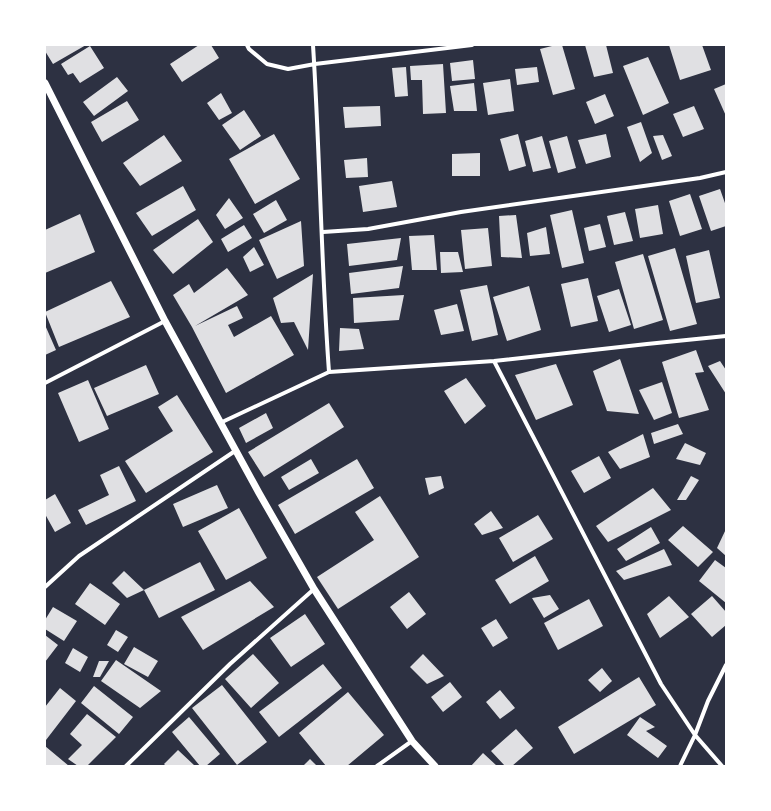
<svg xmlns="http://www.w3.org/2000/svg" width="771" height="811" font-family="'Fira Sans',sans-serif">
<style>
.building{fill:#e0e0e3}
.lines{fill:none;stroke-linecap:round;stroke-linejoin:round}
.minor{stroke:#fff;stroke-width:4}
.tertiary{stroke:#fff;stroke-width:7}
</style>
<rect width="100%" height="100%" fill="#2d3142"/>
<path class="building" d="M45,45h41l-33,19 -8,-13z
M199,45h12l8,13 -37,24 -12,-18z
M556,45h6l13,44 -22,6 -13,-46z
M585,45h21l7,28 -19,4z
M669,45h33l9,25 -31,10z
M90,46l14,22 -24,15 -7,-10 -5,2 -7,-11z
M648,57l21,46 -26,12 -20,-49z
M473,60l2,19 -23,2 -2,-18z
M443,64l3,49 -23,1 -1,-34h-11l-1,-14z
M406,67l2,29 -13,1 -3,-29z
M537,67l2,15 -22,3 -2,-16z
M117,77l11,14 -34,25 -11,-14z
M510,79l4,32 -26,4 -5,-32z
M474,83l3,28h-23l-4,-25z
M726,84v32l-12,-27z
M221,93l11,20 -13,7 -12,-17z
M605,94l9,22 -19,8 -9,-22z
M127,101l12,19 -37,22 -11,-20z
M380,106l1,20 -36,2 -2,-21z
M694,106l10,23 -21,8 -10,-23z
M244,110l17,26 -21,14 -18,-25z
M641,122l11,31 -12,9 -13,-35z
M274,134l26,45 -45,25 -26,-45z
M518,134l8,32 -17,5 -9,-32z
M606,134l5,23 -25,7 -8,-24z
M164,135l18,26 -42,25 -17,-23z
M663,135l9,21 -10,4 -9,-24z
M542,136l9,32 -18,4 -8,-31z
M567,136l9,32 -18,5 -9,-32z
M480,153v23h-28v-22z
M367,158l1,19 -22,1 -2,-18z
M392,181l5,26 -34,5 -4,-26z
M183,186l13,24 -44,26 -16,-23z
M720,189l6,17v20l-15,5 -12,-35z
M690,194l12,35 -22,7 -11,-35z
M229,198l14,20 -18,11 -9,-14z
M276,200l11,20 -23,13 -11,-19z
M658,205l5,29 -23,4 -5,-29z
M572,210l12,53 -22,5 -12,-53z
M625,212l8,29 -19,4 -7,-29z
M80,214l15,38 -50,21v-43z
M516,215l6,43 -21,-1 -2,-41z
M198,219l15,23 -40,32 -20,-24z
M301,221l3,45 -27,13 -18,-39z
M600,224l6,23 -17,4 -5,-23z
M244,225l8,13 -24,14 -7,-13z
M546,227l4,27 -20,2 -3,-23z
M488,228l4,38 -27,3 -4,-39z
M434,235l3,35h-25l-3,-34z
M401,238l-4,22 -48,6 -2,-22z
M254,247l10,18 -14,7 -7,-15z
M675,248l22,76 -27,7 -22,-75z
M709,250l11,48 -24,5 -10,-47z
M440,252h18l5,20 -22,1z
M643,254l20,66 -29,9 -19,-67z
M403,266l-4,22 -48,6 -2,-21z
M227,268l21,27 -53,31 42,-20 6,12 -15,7 6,12 37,-21 23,39 -68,38 -34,-66 -19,-32 16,-11 5,9z
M313,274l-5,76 -14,-28 -13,1 -8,-25z
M588,278l10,43 -27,6 -10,-43z
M111,281l19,36 -71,30 -14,-35z
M487,285l11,50 -26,6 -12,-51z
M529,286l12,44 -34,11 -14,-44z
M619,289l12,36 -22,7 -12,-36z
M404,295l-5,25 -45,3 -1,-25z
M457,304l7,27 -23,4 -7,-25z
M45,325l11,25 -11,5z
M340,328l19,1 5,20 -25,2z
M696,350l8,22 -9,1 14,37 -30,8 -17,-56z
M620,359l19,55 -32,-3 -14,-40z
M720,361l6,9v24l-18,-28z
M556,364l17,41 -37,15 -21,-45z
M146,365l13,29 -52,22 -13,-28z
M466,378l20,28 -21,18 -21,-33z
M88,380l21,49 -30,13 -21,-49z
M662,382l10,31 -18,7 -15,-30z
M177,395l36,57 -67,41 -21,-32 48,-30 -15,-24z
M329,403l15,24 -80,50 -16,-25z
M266,413l7,15 -27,15 -7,-15z
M678,424l5,10 -29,10 -3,-11z
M643,434l7,23 -30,12 -12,-17z
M685,443l21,10 -6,12 -24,-6z
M599,456l12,22 -27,15 -13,-22z
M311,459l8,14 -30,17 -8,-13z
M357,459l17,29 -79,46 -17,-29z
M119,466l17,35 -50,24 -8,-15 31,-15 -9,-20z
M441,476l3,12 -15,7 -4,-17z
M691,476l8,4 -13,20h-9z
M217,485l11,23 -45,19 -10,-23z
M653,488l18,22 -63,32 -12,-16z
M55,494l16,29 -16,9 -10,-18v-14z
M380,496l39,61 -81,52 -21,-32 57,-37 -19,-28z
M239,508l28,50 -41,22 -28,-49z
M491,511l12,17 -21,7 -8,-11z
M538,515l15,24 -40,23 -14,-24z
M683,526l30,26 -15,15 -30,-27z
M651,527l9,16 -34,18 -9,-12z
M726,529v27l-9,-8z
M664,549l8,16 -48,15 -8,-9z
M535,556l14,25 -39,23 -15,-24z
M715,560l11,8v35l-27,-22z
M200,562l15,28 -56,28 -15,-28 -17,8 -15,-15 12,-12 20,19z
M250,581l24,26 -71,43 -22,-33z
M90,583l30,21 -15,21 -30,-21z
M409,592l17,22 -19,15 -17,-22z
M550,595l9,14 -15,9 -12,-20z
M669,596l20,21 -29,21 -13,-24z
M712,596l14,16v13l-14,12 -21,-23z
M589,599l14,27 -45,24 -14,-27z
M53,607l24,14 -13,20 -19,-12v-9z
M305,614l20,30 -34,23 -21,-29z
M496,619l12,19 -15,9 -12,-19z
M116,630l12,7 -10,15 -11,-7z
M45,635l13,10 -13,17z
M134,647l24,14 -10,16 -24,-13z
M73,648l15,9 -8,15 -15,-9z
M253,654l26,29 -28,25 -26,-29z
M423,654l21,22 -17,8 -17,-17z
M116,660l45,31 -21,17 -39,-27z
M99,661h10l-9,16h-7z
M323,664l19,24 -63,49 -20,-25z
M602,668l10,13 -12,11 -12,-12z
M639,677l17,28 -82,49 -16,-27z
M450,682l12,15 -19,15 -12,-15z
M222,685l45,57 -30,23 -45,-57z
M94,686l39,31 -14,17 -38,-31z
M60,688l16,13 -30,39 -1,-33z
M500,690l15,18 -15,11 -14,-17z
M348,692l36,43 -37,31h-21l-27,-33z
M87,714l29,23 -29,29h-9l-10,-7 14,-14 -12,-11z
M189,717l31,37 -14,12h-6l-28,-34z
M640,717l15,10 -9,4 21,15 -9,12 -31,-23z
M516,729l17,19 -21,18h-7l-14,-15z
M45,746l24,20h-24z
M178,750l17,16h-29l-2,-2z
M483,753l14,13h-26z
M310,759l7,7h-14z"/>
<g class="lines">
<path class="minor" d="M247,45l2,4 18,15 21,5 27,-5 157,-19
M313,45c7,109 8,218 16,327
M323,232l45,-3 93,-17 239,-34 26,-6
M494,361l167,323 34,51 27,31
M45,383l120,-62
M220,423l109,-51 165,-11 153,-17 79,-8
M45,587l34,-31 156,-105
M126,766l104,-102 84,-75
M377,766l35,-25
M680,766l15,-31 13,-34 18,-36"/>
<path class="tertiary" d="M45,83l120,238 94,172 55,96 98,152 23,25"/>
</g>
<rect width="771" height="811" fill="none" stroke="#ffffff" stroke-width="92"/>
</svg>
